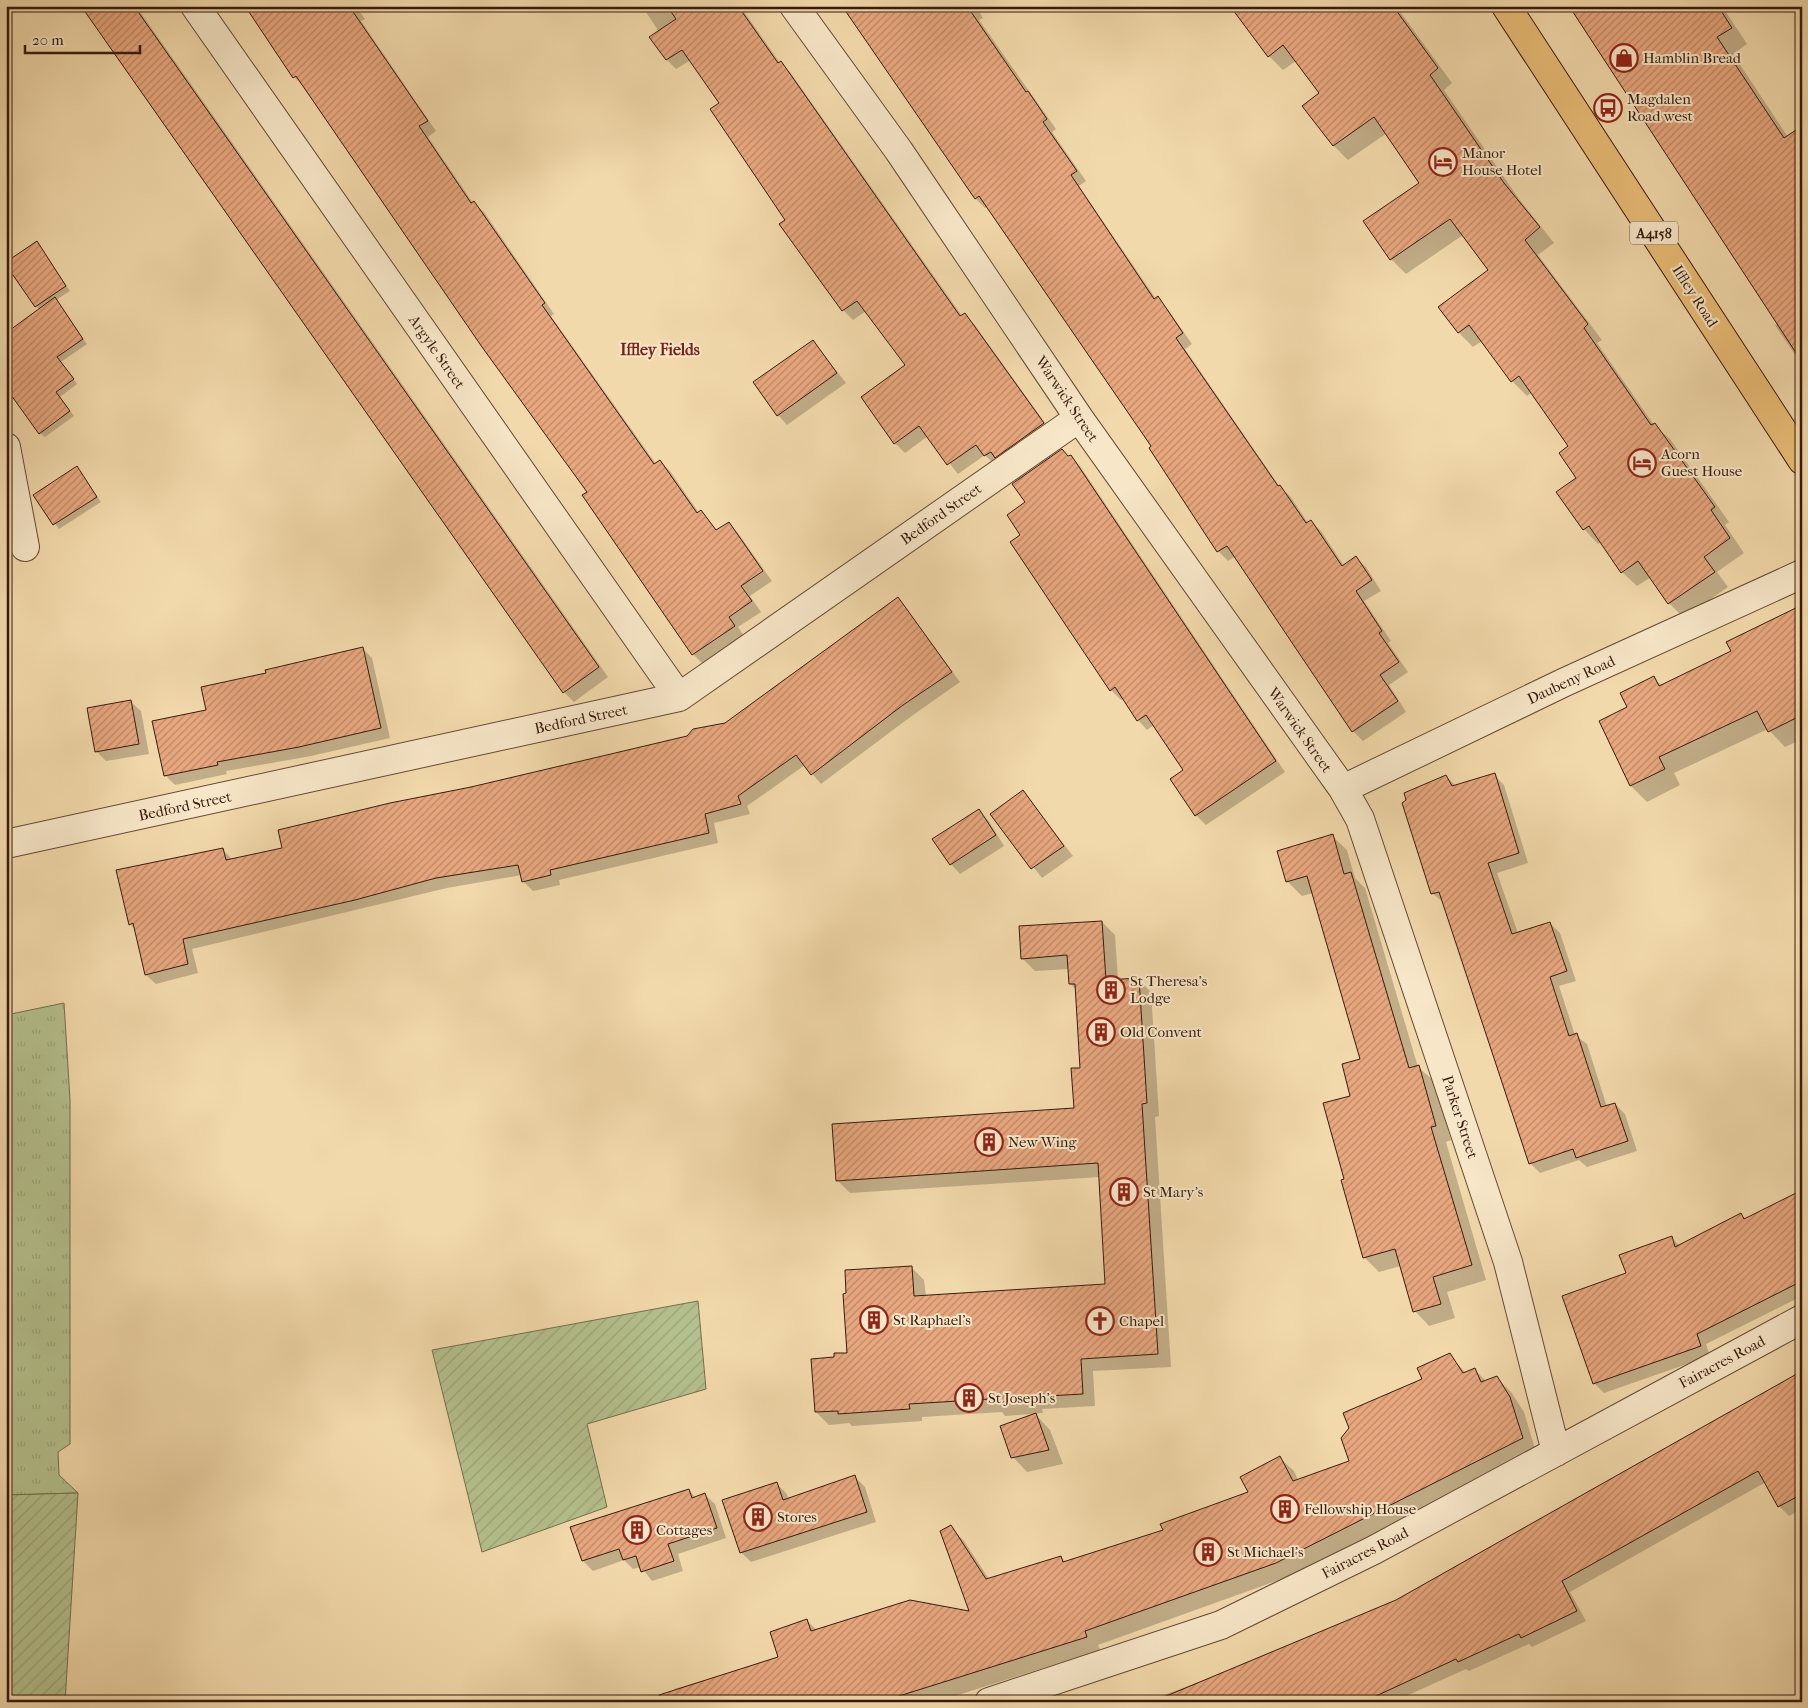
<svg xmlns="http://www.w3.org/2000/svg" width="1808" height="1708" font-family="'IM FELL French Canon',serif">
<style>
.park{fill:url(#park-tufts);stroke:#756e4c}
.garden{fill:url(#garden-furrows);stroke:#756e4c}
.shadow{fill:#0003}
.building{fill:url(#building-hatch);stroke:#361b0c}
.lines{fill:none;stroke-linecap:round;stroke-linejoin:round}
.minor-casing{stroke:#654a34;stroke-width:30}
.major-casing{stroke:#361b0c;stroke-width:30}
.minor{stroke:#f7e6c8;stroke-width:28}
.major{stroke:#e9bc76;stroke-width:28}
.labels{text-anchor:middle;stroke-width:4;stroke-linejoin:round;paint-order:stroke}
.shield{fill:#f7e6c8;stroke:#705844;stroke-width:1}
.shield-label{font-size:14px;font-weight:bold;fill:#361b0c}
.poi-label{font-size:15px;fill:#361b0c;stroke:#f7e6c8;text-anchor:start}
.street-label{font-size:15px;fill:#361b0c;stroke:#f7e6c8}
.neighbourhood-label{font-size:16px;font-weight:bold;fill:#7a1f14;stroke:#f7e6c8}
</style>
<defs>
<pattern id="park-tufts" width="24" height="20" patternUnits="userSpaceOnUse" patternTransform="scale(1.25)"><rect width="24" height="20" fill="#b4c08d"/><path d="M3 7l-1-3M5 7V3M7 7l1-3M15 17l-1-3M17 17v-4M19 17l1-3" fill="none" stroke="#9ba478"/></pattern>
<pattern id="garden-furrows" width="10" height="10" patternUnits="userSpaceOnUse" patternTransform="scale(1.25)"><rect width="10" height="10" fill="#b4c08d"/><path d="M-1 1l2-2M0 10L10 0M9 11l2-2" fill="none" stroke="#9ba478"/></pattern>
<pattern id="building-hatch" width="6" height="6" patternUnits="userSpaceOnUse" patternTransform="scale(1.25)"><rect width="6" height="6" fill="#e8a77f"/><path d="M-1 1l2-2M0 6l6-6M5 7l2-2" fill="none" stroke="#bd8766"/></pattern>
</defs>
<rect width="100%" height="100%" fill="#f2d9ab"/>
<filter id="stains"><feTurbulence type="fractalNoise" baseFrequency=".004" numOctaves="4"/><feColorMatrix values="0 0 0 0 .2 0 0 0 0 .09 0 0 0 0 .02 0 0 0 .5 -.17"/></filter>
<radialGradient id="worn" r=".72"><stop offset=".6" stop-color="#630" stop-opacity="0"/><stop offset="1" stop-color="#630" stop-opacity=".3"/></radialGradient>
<path class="park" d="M64,1003l6,97v344l-12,8 1,23 19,18 -72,2v-480z"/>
<path class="garden" d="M698,1301l8,88 -119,35 20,83 -125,45 -50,-202z
M78,1493l-13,209h-59v-207z"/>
<path class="shadow" d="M84,6h52l472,671 -34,25 -10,-10z
M247,6h109l9,13 -4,2 75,110 -8,6 45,66 11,9 70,102 -3,2 105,148 4,-3 10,10 29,42 2,-1 16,19 12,-8 9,10 34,48 -22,15 11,16 -23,15 6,9 -41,28 -10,-10 -105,-161 -284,-406 -10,-10z
M642,6h98l40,57 10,9 172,244 3,-1 9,9 79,110 -58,31 -10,-10 -27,19 -30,-38 -23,17 -10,-10 12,-77 -41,-55 -13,9 -10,-10 -62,-85 6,-5 -66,-117 -30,-43 -15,9 -9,-9 -8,-28z
M843,6h133l7,12 -4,2 77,109 -4,3 34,49 -7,5 77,113 11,9 25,36 -7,5 95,138 10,9 18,27 3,-2 10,10 23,35 12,-8 10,9 15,24 -17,10 27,40 -3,2 20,29 -19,13 17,27 -43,29 -10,-10 -117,-175 -8,5 -10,-10 -67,-103 1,-1 -164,-240 -3,1 -9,-9z
M1251,6h145l56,77 -8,7 75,109 35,44 -16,12 64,85 -5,3 57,82 16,14 59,83 -4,3 19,28 -27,19 11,15 -44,31 -15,-15 -18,-26 -14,9 -15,-14 -21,-30 -3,2 -14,-15 -6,-51 -8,-32 -38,-54 -5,4 -15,-15 -30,-40 -9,6 -14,-14 -19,-26 50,-37 -27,-35 -57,39 -15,-15 30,-76 -34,-50 -39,27 -14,-14 -30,-40 17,-12 -25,-33 -13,9 -14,-14z
M1569,6h153l25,38 -14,10 55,83 14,-9v237l-27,-40 3,-2z
M37,242l33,49 -14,9 31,44 -26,18 16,22 -17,13 14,19 -29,21 -5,-4v-123l-4,-4z
M813,341l33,42 -59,42 -9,-10z
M1071,456l9,10 205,306 -79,53 -10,-10 -12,-44 -30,-46 -7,5 -9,-10 -15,-22 -2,2 -10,-10 -89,-155 5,-32z
M77,468l24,34 -42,27 -24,-34z
M898,599l9,10 53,73 -47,33 -92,69 -16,-19 -58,41 3,8 -36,9 4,20 -159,37 1,5 -27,6 -10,-10 -1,-6 -75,13 -255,61 6,24 -42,11 -10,-9 -10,-45 -6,-6 93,-74 10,10 51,-12 187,-60 217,-51 37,-13z
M1802,609v135l-2,-4 -15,7 -17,-18 -94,44 6,12 -33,17 -16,-16 -30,-64 28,-14 25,-30 8,8 71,-34z
M362,648l10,10 18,80 -79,18 -85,15 1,3 -52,11 -10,-10 42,-64 60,-37z
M131,702l10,9 8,43 -43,7 -10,-10z
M1494,775l10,10 24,78 -31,10 21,60 32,-10 10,10 16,48 -17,5 16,49 12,9 20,63 8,-3 10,10 12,37 -50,16 -8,-7 -39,13 -10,-10 -86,-260 -12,-10 14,-117 10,10z
M1023,792l50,64 -31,22 -50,-64z
M978,810l10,10 16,26 -44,28 -9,-10z
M1332,836l15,14 8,28 10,10 53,179 16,14 17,59 -5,2 40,138 -39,12 8,26 -26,8 -14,-15 -14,-45 -22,6 -15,-15 -19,-77 7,-84 10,-36 -49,-167 -11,3 -15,-15z
M1102,922l13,13 3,45 20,-1 13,13 8,124 -4,1 16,250 -78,4 2,35 -53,3 1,4 -38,3 -3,-4 -80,5v4l-70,5 -3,-3 -20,2 -13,-13 20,-54 12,-4 63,-87 13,13 2,16 181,-11 -7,-108 -250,16 -13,-13 238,-70 7,-41 -5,-79 -7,-6 -1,-15 -34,2 -13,-13z
M1802,1191v105l-96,48 4,12 -106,37 -10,-10 34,-109 43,-37 9,9 61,-31 5,4z
M1449,1355l17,18 9,-3 11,11 11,-3 14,14 13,20 12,40 -246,124 -192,69 2,5 -164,52h-259l-3,-13 106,-31 27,-37 10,9 154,-17 -20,-86 13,14 25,38 72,-22 5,5 99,-31 85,-38 30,-35 14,13 4,9 53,-18 73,-82z
M1802,1373v136l-13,7 -10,-10 -13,-24 -196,110 16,29 -54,26 -3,-3 -60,27 -3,-2 -73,33h-248l70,-26 181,-75z
M1036,1415l14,15 13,34 -36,8 -14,-15z
M855,1477l10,10 11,35 -125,40 -10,-10 36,-68 10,10 1,5z
M689,1490l7,8 9,-3 10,9 11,34 -48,16 5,17 -31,10 -11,-14 -8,2 -9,-9 -31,11 -10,-10z"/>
<path class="building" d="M81,6h53l465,661 -36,26z
M245,6h104l79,115 -9,5 52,77 3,-2 71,102 -3,2 112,159 6,-4 37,53 4,-3 15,20 13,-8 34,49 -22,15 11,15 -23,16 6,9 -43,29 -110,-160 5,-3 -105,-145 -186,-271 -3,2z
M667,6h71l40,57 3,-2 179,255 5,-3 79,110 -49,35 -4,-6 -7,4 -8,-11 -29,20 -28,-39 -25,18 -33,-47 44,-32 -48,-64 -15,10 -63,-87 6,-4 -75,-111 9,-6 -37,-53 -16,10 -17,-23 27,-18z
M842,6h125l59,86 2,-1 19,28 -4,3 34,49 -6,4 83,124 4,-3 25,37 -7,5 102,148 2,-1 26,38 5,-3 31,46 14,-10 16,24 -16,11 26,40 -3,2 20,29 -19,13 18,26 -46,31 -125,-186 -10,6 -68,-104 2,-2 -172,-250 -4,3z
M1230,6h163l45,62 -8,7 74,108 36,44 -15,13 63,84 -4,4 67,97 4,-2 60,84 -4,3 19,28 -26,19 11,15 -47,32 -30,-43 -17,12 -32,-47 -6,4 -27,-38 20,-14 -17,-25 9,-7 -49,-70 -8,6 -42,-57 -11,8 -20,-26 50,-37 -38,-51 -60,41 -27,-39 56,-38 -45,-66 -41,29 -31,-40 17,-13 -36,-48 -15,12z
M1569,6h149l14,22 -15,9 67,101 18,-12v236z
M37,241l29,45 -31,21 -29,-42v-3z
M55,297l28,42 -26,18 17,22 -18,13 14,19 -31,23 -33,-46v-55z
M813,340l24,33 -60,43 -24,-34z
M1062,449l6,7 3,-1 205,306 -81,55 -25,-37 13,-9 -37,-55 -9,6 -22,-34 -5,4 -100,-149 10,-7 -13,-20 18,-13 -13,-18z
M77,466l20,31 -44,28 -20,-30z
M898,597l54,75 -49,33 -92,70 -15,-20 -58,41 3,8 -36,10 4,19 -159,37 1,5 -29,7 -4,-17 -82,13 -81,22 -172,39 5,25 -43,11 -12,-52 -4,2 -13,-55 107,-22 3,12 56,-12 -4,-18 112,-27 81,-16 216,-51 6,-7 32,-6z
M1802,605v110l-34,17 -11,-21 -98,46 6,12 -35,17 -31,-65 28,-14 -7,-14 34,-17 5,10 72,-35 -5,-9z
M363,647l18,81 -82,19 -82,15 1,3 -54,11 -12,-55 54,-11 -5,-23 65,-14 -1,-3z
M131,700l8,44 -44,8 -8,-44z
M1495,773l24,80 -31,10 24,71 38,-12 17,49 -17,6 19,59 8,-3 24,74 14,-4 13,38 -52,17 -3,-9 -44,15 -90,-272 -8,2 -29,-91 4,-3 -2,-7 42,-18 6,11z
M1023,790l41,56 -33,23 -41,-55z
M979,809l17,26 -46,30 -18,-26z
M1333,834l11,40 7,-2 58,196 10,-3 17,61 -5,1 41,138 -39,12 8,27 -28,8 -18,-63 -32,9 -22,-78 3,-1 -21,-76 27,-7 -8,-32 18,-5 -53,-183 -21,6 -9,-31z
M1102,921l4,59 33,-2 8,125 -5,1 16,250 -77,5 2,35 -53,3 1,3 -40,3 -1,-4 -81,5 1,5 -72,5v-3l-23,1 -4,-53 23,-2v-4h13l-4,-59 3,-1 -1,-23 67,-4 2,30 191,-12 -7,-121 -262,18 -4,-57 242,-16 -3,-40h9l-5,-84h-6l-2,-29 -46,4 -2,-33z
M1802,1190v91l-105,53 4,12 -108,38 -31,-88 64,-23 -7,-18 53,-19 3,11 66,-34 3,6z
M1450,1353l13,20 12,-5 6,14 16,-6 13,21 13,41 -247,125 -191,68 2,6 -207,65h-220l-1,-7 119,-38 -8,-25 37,-13 4,12 99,-31 59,11 -29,-80 11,-6 35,54 75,-23 2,6 100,-32 -3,-6 88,-32 -8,-15 40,-21 13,25 56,-20 -8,-23 8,-10 -6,-15 79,-34 -5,-11z
M1802,1371v123l-24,13 -20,-36 -196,110 15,30 -56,27 -2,-4 -61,28 -2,-3 -93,43h-211l244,-102z
M1036,1413l13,37 -38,8 -11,-32z
M855,1475l12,37 -127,41 -18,-53 55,-18 6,18z
M689,1489l3,9 13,-5 12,35 -49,16 6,17 -33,11 -5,-16 -13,4 -4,-11 -37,12 -12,-34z"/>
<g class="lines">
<defs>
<path id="minor" d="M195,6l484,691
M794,6l105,145 180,267 264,371 17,30 148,443 48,190
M6,447l19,100
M1343,789l222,-107 237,-108
M6,844l673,-147 400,-279
M989,1702l232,-77 153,-75 428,-231"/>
<path id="major" d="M1506,6l296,454"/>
</defs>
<use href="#minor" class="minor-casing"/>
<use href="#major" class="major-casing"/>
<use href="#minor" class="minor"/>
<use href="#major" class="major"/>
</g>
<defs>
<symbol id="shop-ring" viewBox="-11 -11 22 22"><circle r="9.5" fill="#f7e6c8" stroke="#8f2418" stroke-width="1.5"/><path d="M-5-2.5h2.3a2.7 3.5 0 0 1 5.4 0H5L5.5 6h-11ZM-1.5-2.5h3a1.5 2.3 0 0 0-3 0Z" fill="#8f2418"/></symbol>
<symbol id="bus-ring" viewBox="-11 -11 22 22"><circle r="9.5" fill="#f7e6c8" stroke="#8f2418" stroke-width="1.5"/><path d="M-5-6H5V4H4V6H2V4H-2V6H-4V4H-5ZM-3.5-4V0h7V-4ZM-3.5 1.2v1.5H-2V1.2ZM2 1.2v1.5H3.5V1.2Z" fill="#8f2418"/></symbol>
<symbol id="hotel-ring" viewBox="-11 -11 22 22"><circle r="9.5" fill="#f7e6c8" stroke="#8f2418" stroke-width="1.5"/><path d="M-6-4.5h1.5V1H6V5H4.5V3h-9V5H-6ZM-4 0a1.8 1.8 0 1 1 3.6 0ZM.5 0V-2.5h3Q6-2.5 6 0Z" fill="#8f2418"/></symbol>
<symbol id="building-ring" viewBox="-11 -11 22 22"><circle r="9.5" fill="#f7e6c8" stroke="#8f2418" stroke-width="1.5"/><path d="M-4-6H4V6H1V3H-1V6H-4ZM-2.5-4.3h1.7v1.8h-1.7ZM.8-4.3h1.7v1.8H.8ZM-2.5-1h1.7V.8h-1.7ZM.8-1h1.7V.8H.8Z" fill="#8f2418"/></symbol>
<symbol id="church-ring" viewBox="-11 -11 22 22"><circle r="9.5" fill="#f7e6c8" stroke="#8f2418" stroke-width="1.5"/><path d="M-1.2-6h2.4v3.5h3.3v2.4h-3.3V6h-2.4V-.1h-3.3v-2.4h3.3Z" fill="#8f2418"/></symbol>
</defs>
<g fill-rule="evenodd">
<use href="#shop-ring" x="1608" y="42" width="32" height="32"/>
<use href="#bus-ring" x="1592" y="92" width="32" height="32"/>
<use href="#hotel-ring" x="1427" y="146" width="32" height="32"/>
<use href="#hotel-ring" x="1626" y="447" width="32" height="32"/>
<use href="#building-ring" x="1095" y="974" width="32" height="32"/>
<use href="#building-ring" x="1085" y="1016" width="32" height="32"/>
<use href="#building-ring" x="973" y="1126" width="32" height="32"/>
<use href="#building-ring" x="1108" y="1176" width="32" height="32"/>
<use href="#building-ring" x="858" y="1304" width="32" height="32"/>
<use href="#church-ring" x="1084" y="1305" width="32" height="32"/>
<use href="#building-ring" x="953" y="1382" width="32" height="32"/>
<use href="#building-ring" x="1269" y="1493" width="32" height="32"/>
<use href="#building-ring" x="742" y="1501" width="32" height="32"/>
<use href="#building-ring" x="621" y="1514" width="32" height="32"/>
<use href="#building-ring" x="1192" y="1536" width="32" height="32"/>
</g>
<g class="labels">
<rect class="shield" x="1630" y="221.5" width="48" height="23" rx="4"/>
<g class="shield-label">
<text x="1654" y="238">A4158</text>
</g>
<g class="poi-label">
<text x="1643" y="63">Hamblin Bread</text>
<text x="1627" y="104">Magdalen<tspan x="1627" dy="17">Road west</tspan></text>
<text x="1462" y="158">Manor<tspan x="1462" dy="17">House Hotel</tspan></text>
<text x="1661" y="459">Acorn<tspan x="1661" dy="17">Guest House</tspan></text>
<text x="1130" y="986">St Theresa's<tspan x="1130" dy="17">Lodge</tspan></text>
<text x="1120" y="1037">Old Convent</text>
<text x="1008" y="1147">New Wing</text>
<text x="1143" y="1197">St Mary's</text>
<text x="893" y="1325">St Raphael's</text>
<text x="1119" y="1326">Chapel</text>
<text x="988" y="1403">St Joseph's</text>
<text x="1304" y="1514">Fellowship House</text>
<text x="777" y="1522">Stores</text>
<text x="656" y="1535">Cottages</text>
<text x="1227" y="1557">St Michael's</text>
</g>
<g class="street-label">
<text transform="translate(1695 296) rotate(57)" y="5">Iffley Road</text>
<text transform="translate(437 352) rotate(55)" y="5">Argyle Street</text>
<text transform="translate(1067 399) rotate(56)" y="5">Warwick Street</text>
<text transform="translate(941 514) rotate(-35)" y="5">Bedford Street</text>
<text transform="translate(1571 680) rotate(-25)" y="5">Daubeny Road</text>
<text transform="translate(581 719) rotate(-12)" y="5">Bedford Street</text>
<text transform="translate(1300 730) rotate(55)" y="5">Warwick Street</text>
<text transform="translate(185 806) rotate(-12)" y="5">Bedford Street</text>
<text transform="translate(1460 1117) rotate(72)" y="5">Parker Street</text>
<text transform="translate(1722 1362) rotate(-28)" y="5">Fairacres Road</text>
<text transform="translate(1365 1553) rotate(-27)" y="5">Fairacres Road</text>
</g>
<g class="neighbourhood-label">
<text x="660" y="355">Iffley Fields</text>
</g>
</g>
<rect width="1808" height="1708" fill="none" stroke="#f2d9ab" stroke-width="25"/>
<rect x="8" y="8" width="1793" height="1693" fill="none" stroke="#361b0c" stroke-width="2.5"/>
<rect x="12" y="12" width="1783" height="1683" fill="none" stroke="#361b0c"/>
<path d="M25 45v8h115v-8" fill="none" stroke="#361b0c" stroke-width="2.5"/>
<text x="32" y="45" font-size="15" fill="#361b0c" stroke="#f7e6c8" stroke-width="4" paint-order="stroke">20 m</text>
<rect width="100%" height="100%" filter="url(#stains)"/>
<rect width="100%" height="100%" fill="url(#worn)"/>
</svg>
